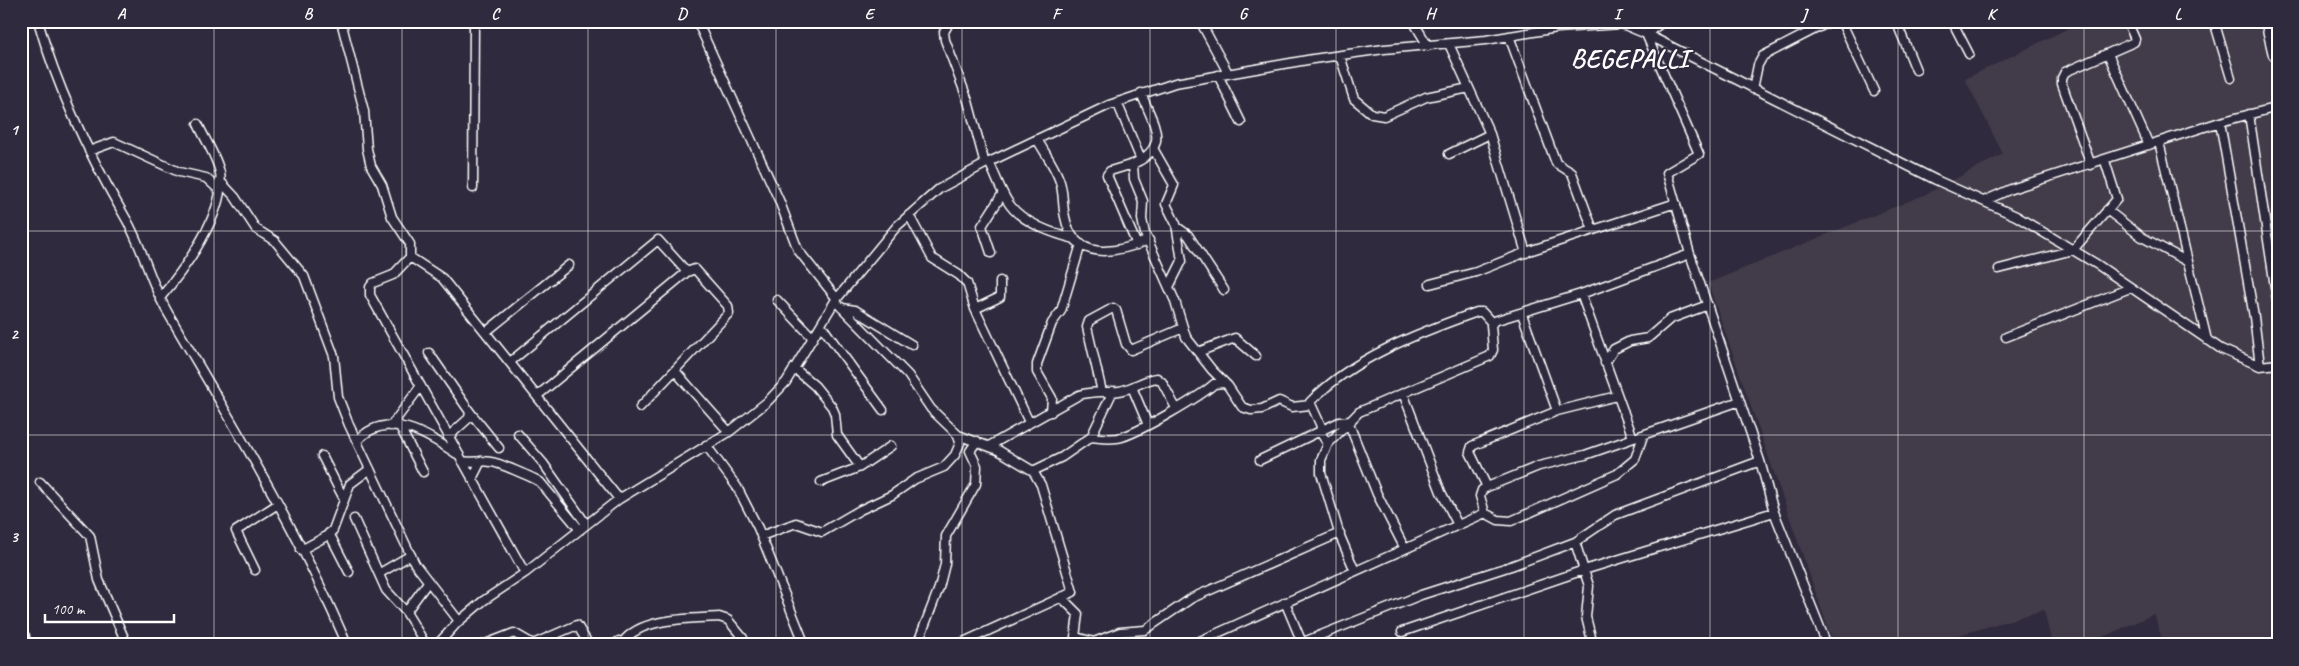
<svg xmlns="http://www.w3.org/2000/svg" width="2299" height="666" font-family="Caveat,sans-serif">
<style>
.built{fill:#433b48}
.lines{fill:none;stroke-linecap:round;stroke-linejoin:round}
.minor-casing{stroke:#fff;stroke-width:11}
.minor{stroke:#2f2a3d;stroke-width:8}
.grid{fill:none;stroke:#fff;stroke-width:1;stroke-opacity:0.55}
.labels{text-anchor:middle;stroke-width:4;stroke-linejoin:round;paint-order:stroke}
.district-label{font-size:26px;font-weight:bold;letter-spacing:1px;fill:#fff;stroke:#2f2a3d}
.neatline{fill:none;stroke:#fff;stroke-width:2}
.grid-label{font-size:16px;text-anchor:middle;font-weight:bold;fill:#fff}
</style>
<rect width="100%" height="100%" fill="#2f2a3d"/>
<filter id="ink" filterUnits="userSpaceOnUse"><feTurbulence type="fractalNoise" baseFrequency=".02" numOctaves="2"/><feDisplacementMap in="SourceGraphic" scale="10" xChannelSelector="R" yChannelSelector="G"/><feConvolveMatrix kernelMatrix="1 2 1 2 8 2 1 2 1" color-interpolation-filters="sRGB"/></filter>
<g filter="url(#ink)">
<path class="built" d="M2083,21h195v624h-114l-10,-31 -69,31h-33l-8,-35 -119,35h-91l-126,-362 218,-89 77,-40 -38,-75z"/>
<g class="lines">
<defs>
<path id="minor" d="M38,21c20,70 51,134 87,196 18,30 25,66 43,96 63,108 130,216 179,332
M341,21l23,90 3,38 4,17 11,19 10,32 18,27v13l-17,18 -20,8 -3,4v8l155,278
M697,21l82,179 19,50 39,49
M950,21l-6,11 1,8 23,61 17,63
M1200,21l28,52
M1413,21l15,25
M1841,21l33,70
M1896,21l20,49
M1952,21l17,33
M2214,21l17,57
M2265,21l8,34 5,5
M1646,34l290,146 80,36 82,49 123,84 39,17 18,-2
M1646,34l53,120 -32,19 23,81 70,207 14,51 53,133
M1509,36l47,127 16,10 21,57
M1449,44l41,90 36,119
M2108,54l41,91
M1340,56l14,43 18,15 12,2 42,-19 43,-9
M1218,75l23,47
M1753,89l5,-24 5,-9 68,-35
M1141,93c12,31 31,53 -8,71l1,15 9,22 -1,18 3,15 30,67 11,36 26,33 16,16 14,21 9,3 11,-1 17,-8 13,6 18,-2
M1117,102l24,58
M2249,114l29,193
M2220,122l34,195 6,49
M1037,139c7,13 17,26 22,40 5,12 3,25 6,38 9,46 52,36 84,23
M2159,142l48,198
M1154,150l20,35 -8,19 10,20 6,37 -13,26
M89,151l25,-9 65,30 27,6 13,12
M1449,154l41,-20
M989,162c7,14 12,31 21,43 13,18 44,29 65,34
M1133,164l-23,7 -3,4 30,70
M2091,165l-29,-81v-6l3,-6 69,-30 1,-3 -8,-18
M220,181l15,16 21,32 19,12 29,35 30,80 4,41 11,28 66,139 44,57
M473,188l1,-167
M1984,201l27,-12 209,-67 58,-15
M2107,210l35,27 46,25
M909,215l23,43 27,17 8,8 8,26 54,113
M1177,227l11,8 36,55
M991,253l-9,-27 21,-33
M410,257l32,21 177,221
M1999,269l74,-19 44,-51 -12,-38
M1430,284l46,-12 53,-21 147,-48
M1581,294l52,144
M160,298c24,-28 67,-87 60,-125 -3,-16 -15,-33 -22,-49
M777,300l36,38
M835,301l73,74 23,34 27,26 40,15 35,21 8,14 32,107 -116,53
M842,308l13,2 57,35
M975,309l25,-12v-16
M1522,314l35,97
M821,325l62,85
M486,332l83,-67
M2006,337l124,-49
M1198,352l37,-14 21,18
M429,353l41,59 -1,6 -21,19
M510,362l148,-122 29,32
M1605,363l9,-14 16,-8 18,-3 22,-19 38,-14
M794,368l21,18 17,21 3,7 2,21 23,32
M676,372l53,60
M1132,387l16,38
M1102,392l-15,-65 2,-6 24,-13 3,2 10,34 5,6 52,-22
M1403,393l38,99 17,33
M537,396l150,-124 8,-3 33,37 1,7 -89,94
M470,412l29,36
M1051,412l1,-14 -15,-26v-8l15,-41 9,-12 20,-67
M1349,424l28,70 28,55
M399,425l24,47
M391,426l29,-39
M518,434l25,29 43,61
M1643,436l-8,23 -18,15 -106,47 -13,-1 -13,-7 -5,-17 2,-6 5,-3 52,-21 46,-11 155,-54
M1091,437c10,1 21,3 31,0 19,-6 78,-40 92,-53l9,-1
M357,441c30,-33 71,-6 100,13
M1328,444l-8,-12 1,-6 -11,-24c44,-45 108,-69 167,-90h5l10,11
M706,445l31,42 21,41 47,117
M989,446l90,-51c13,-4 26,-2 40,-4 13,-2 24,-11 38,-13l5,4 14,26
M322,456l22,43
M1260,460l79,-38 12,-1
M462,461c10,2 19,-1 29,1 6,0 43,16 49,20l40,48
M1033,471l29,-14 29,-20 22,-46
M472,479l9,-18
M40,482l50,54 9,44 28,65
M821,482l39,-15 31,-21
M1487,487l-17,-35 2,-6 85,-35 60,-15
M354,519l32,71 20,22 20,33
M329,533l20,39
M761,536l35,-13 26,9 38,-22 32,-15 23,-16 29,-12 11,-12 5,-12 -2,-8
M1575,542l14,44 -3,31 7,28
M301,550l24,-13 8,-7 17,-46 20,-15
M255,570l-19,-39 42,-27
M1355,571l-15,-35 -19,-63v-13l7,-16 31,-32 131,-56 3,-6 -2,-25 3,-4 87,-27 109,-40
M380,573l31,-18
M1061,597l17,17 -4,31
M1285,602l18,43
M406,612l22,-30
M1402,632l182,-62 190,-58
M1076,637l18,5 26,-10 25,-2 47,-32 148,-65
M21,638l4,-2
M623,642c18,-25 67,-23 96,-25l9,3 15,18
M437,645l20,-22 26,-22 42,-28 94,-74 110,-67 38,-30 19,-20 49,-81 62,-75 42,-37 46,-25 124,-59 66,-22 138,-24 71,-10 102,-9 71,-12 65,-4 24,10 18,-13
M483,645l31,-12 19,11 44,-19 12,20
M613,645l6,-4 6,4
M788,645l15,-5
M917,645l22,-57 6,-24 1,-28 30,-52 1,-18 -7,-15 7,-10
M1191,645l294,-132
M1296,645l125,-50 90,-29 64,-24 40,-27 145,-54"/>
</defs>
<use href="#minor" class="minor-casing"/>
<use href="#minor" class="minor"/>
</g>
</g>
<path class="grid" d="M214,21v624M402,21v624M588,21v624M776,21v624M962,21v624M1150,21v624M1336,21v624M1524,21v624M1710,21v624M1898,21v624M2084,21v624M21,231h2257M21,435h2257"/>
<g class="labels">
<g class="district-label">
<text x="1630" y="67">BEGEPALLI</text>
</g>
</g>
<rect width="2299" height="666" fill="none" stroke="#2f2a3d" stroke-width="55"/>
<path d="M45 614v8h129v-8" fill="none" stroke="#ffffff" stroke-width="2.5"/>
<text x="52" y="614" font-size="15" fill="#ffffff" stroke="#2f2a3d" stroke-width="4" paint-order="stroke">100 m</text>
<rect x="28" y="28" width="2244" height="610" class="neatline"/>
<g class="grid-label">
<text x="121" y="19">A</text>
<text x="308" y="19">B</text>
<text x="495" y="19">C</text>
<text x="682" y="19">D</text>
<text x="869" y="19">E</text>
<text x="1056" y="19">F</text>
<text x="1243" y="19">G</text>
<text x="1430" y="19">H</text>
<text x="1617" y="19">I</text>
<text x="1804" y="19">J</text>
<text x="1991" y="19">K</text>
<text x="2178" y="19">L</text>
<text x="14" y="135">1</text>
<text x="14" y="339">2</text>
<text x="14" y="542">3</text>
</g>
</svg>
